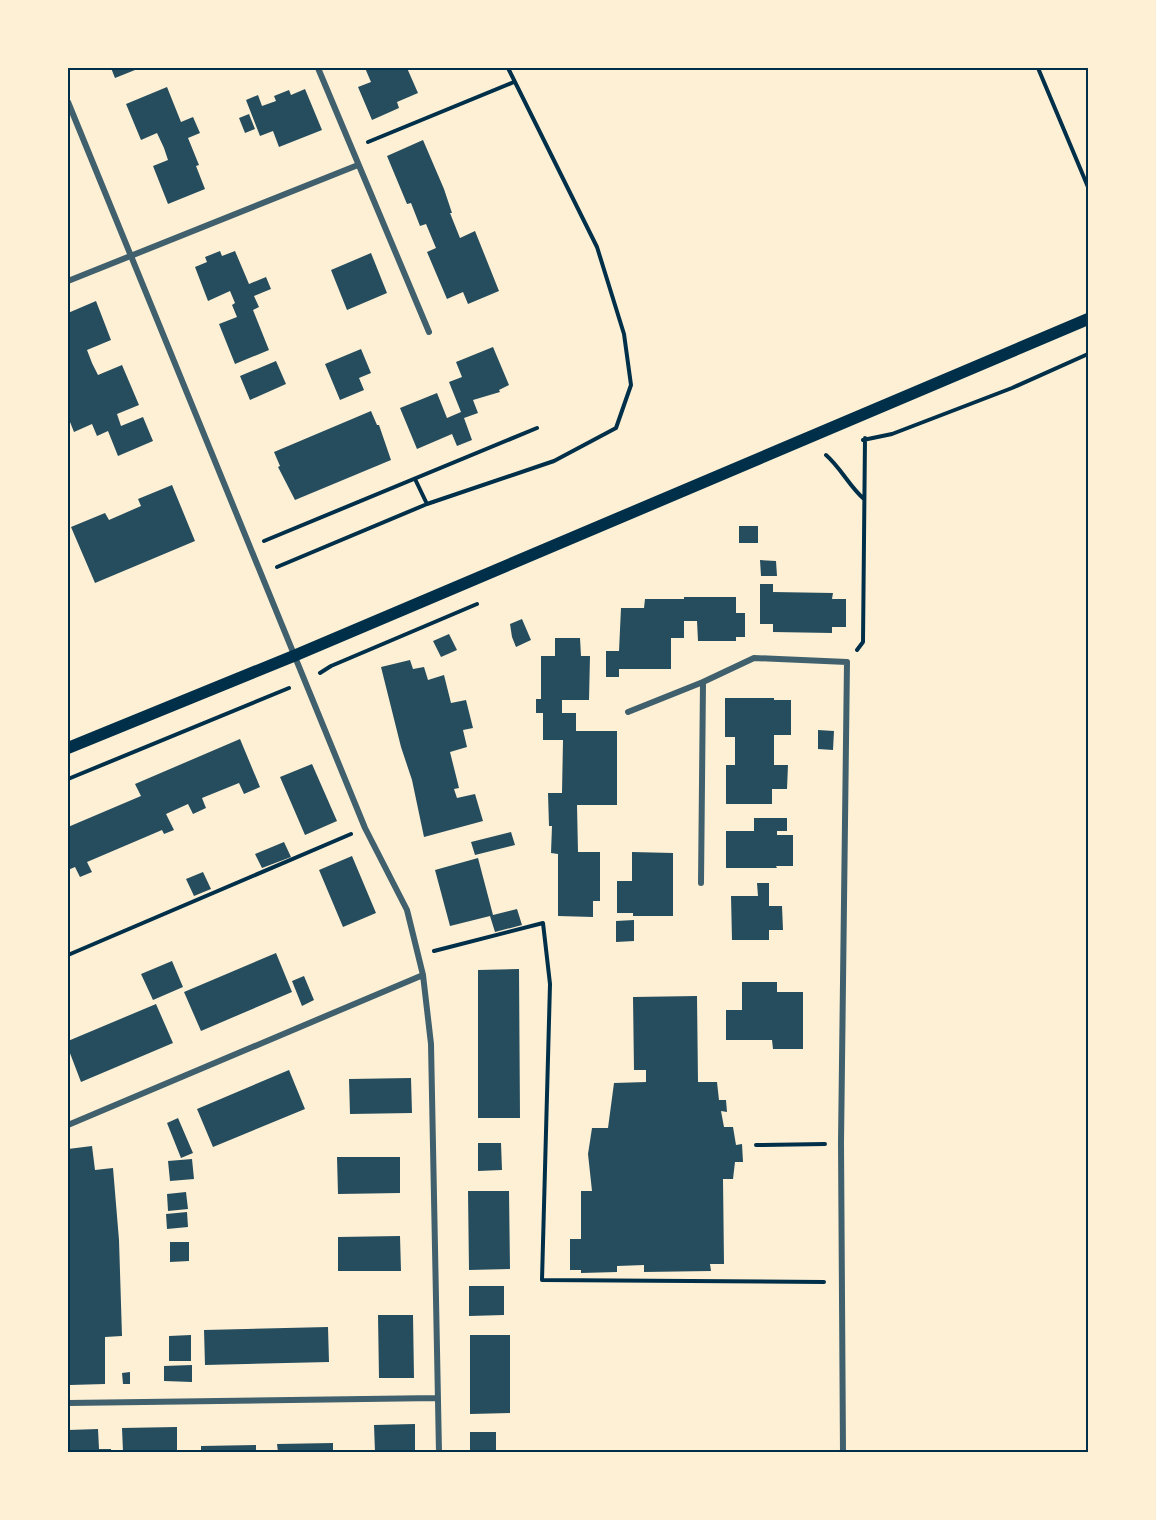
<svg xmlns="http://www.w3.org/2000/svg" width="1156" height="1520" font-family="Spectral,serif">
<style>
.building{fill:#264d5e}
.lines{fill:none;stroke-linecap:round;stroke-linejoin:round}
.path{stroke:#003049;stroke-width:4}
.minor{stroke:#3f606c;stroke-width:6}
.secondary{stroke:#003049;stroke-width:12}
.neatline{fill:none;stroke:#003049;stroke-width:2}
</style>
<rect width="100%" height="100%" fill="#fdf0d5"/>
<path class="building" d="M111,68h29l-25,10z
M365,68h42l11,25 -21,9 2,6 -27,12 -14,-33 13,-5z
M167,87l14,35 12,-5 7,16 -12,5 11,27 -3,1 9,23 -37,15 -15,-38 15,-6 -4,-12 -7,-15 -16,7 -15,-36z
M305,89l17,41 -43,17 -6,-16 -13,5 -14,-36 12,-5 4,11 14,-5 -2,-5 15,-6 2,5z
M249,114l6,15 -10,4 -6,-15z
M423,140l21,49 8,24h-2l10,25 15,-7 24,60 -31,13 -5,-12 -16,7 -20,-47 9,-4 -10,-24 -6,2 -9,-23 -4,1 -20,-48z
M220,251l2,5 13,-5 14,33 17,-7 5,12 -17,7 5,11 -6,3 16,40 -34,14 -16,-40 18,-7 -5,-12 3,-2 -5,-12 -22,10 -13,-34 12,-5 -2,-5z
M371,253l16,40 -40,17 -16,-40z
M96,301l15,39 -24,10 5,13 6,12 24,-10 17,40 -22,9 4,12 22,-9 10,24 -35,15 -10,-25 -11,5 -5,-12 -18,8 -6,-15v-104z
M493,347l16,38 -10,5 1,2 -27,8 5,13 -14,5 8,22 -15,6 -5,-12 -35,15 -17,-41 37,-15 10,25 14,-6 -12,-30 13,-5 -6,-15z
M361,349l10,24 -12,5 5,12 -24,10 -15,-36z
M276,361l10,23 -36,16 -10,-24z
M371,411l6,14h2l12,35 -96,40 -17,-33 2,-1 -6,-14z
M172,485l23,56 -100,42 -24,-56 34,-14 4,7 32,-14 -3,-7z
M739,526h19v17h-19z
M760,560l16,1 1,15h-16z
M760,584h13v8l60,1 -1,6h14v28h-14v6l-59,-1v-8h-13z
M684,597h52v16h9v24h-9v4h-38l-1,-20h-13v17h-13v31h-52v8h-13v-26h13l2,-43h23l1,-9h39z
M522,619l9,21 -15,7 -4,-10 -2,-13z
M449,634l8,16 -16,7 -8,-16z
M555,638h25l1,18h9l-1,44h-27v13h14v18h41v74h-40l1,47h22v49h-7v16l-35,-1v-62l-7,-1 1,-27h-3l-1,-33h14l1,-53h-20v-27h-7v-14h5v-43h14z
M410,660l3,9 11,-2 4,13 16,-5 7,28 15,-3 7,28 -10,2 4,17 -17,5 9,36 -5,1 3,9 18,-4 8,27 -59,16 -12,-57 -11,-33 -20,-80z
M725,698h49v2h17v35h-17v30h14l-1,24h-15v15h-46v-39h9v-28h-10z
M818,730l16,1 -1,19 -15,-1z
M240,739l20,48 -16,7 -5,-11 -37,15 4,10 -13,6 -5,-10 -22,10 8,16 -10,4 -2,-4 -75,32 5,10 -12,5 -5,-10 -7,3v-43l73,-31 -6,-12z
M312,764l25,57 -32,14 -25,-58z
M754,818h33v13h-10v4h16v31h-17l1,2h-51v-37h28z
M511,832l4,13 -40,10 -4,-13z
M284,842l7,15 -29,11 -7,-14z
M632,852l41,1v63h-40v-3h-16v-32h15z
M352,856l24,57 -33,14 -24,-57z
M478,858l15,57 24,-6 5,16 -27,7 -5,-16 -40,10 -15,-56z
M203,872l8,17 -17,7 -8,-17z
M757,883h12v23h13l1,24h-14v10h-37l-1,-44h27z
M634,920v21l-18,1v-21z
M276,953l16,39 -91,39 -17,-39z
M172,961l11,26 -30,13 -12,-26z
M519,969l1,149h-42v-148z
M304,976l10,24 -12,6 -10,-25z
M742,982h35v10h26v57h-30l-1,-9h-46v-30h16z
M697,996l1,86h19l2,18h7l1,12 -6,-1 3,16h9l3,18 6,-1 1,18h-8l-2,17h-10l1,85h-14l1,7 -67,1v-7l-27,1v6l-36,1v-3h-11v-31h11v-48h11l-4,-37 4,-26h16l6,-45 32,-1v-12h-12l-1,-73z
M156,1004l17,39 -92,39 -13,-34v-7z
M289,1070l16,39 -92,38 -16,-38z
M411,1078l1,35 -62,1 -1,-35z
M178,1118l15,35 -12,5 -14,-35z
M478,1143h23l1,27 -24,1z
M92,1146l3,24 18,-2 6,72 3,96 -17,1v47l-35,1 -2,-236z
M337,1157h63v36l-62,1z
M192,1159l2,20 -24,2 -2,-20z
M468,1191h41l1,78 -41,1z
M186,1192l2,17 -20,2 -1,-17z
M187,1212l1,15 -21,2 -1,-15z
M400,1236l1,35h-63v-34z
M170,1242h19v19l-19,1z
M469,1286h35v29l-35,1z
M378,1315h35l1,63h-35z
M328,1327l1,35 -124,3 -1,-35z
M191,1335v26h-22v-25z
M470,1335h40v78l-40,1z
M192,1365v17l-28,-1v-15z
M130,1372v12h-7l-1,-11z
M415,1424v28h-40l-1,-27z
M177,1427v25h-54l-1,-24z
M98,1429l1,20h12v3h-43v-22z
M470,1432h26v20h-26z
M333,1443v9h-55l-1,-8z
M256,1445v7h-55v-6z"/>
<g class="lines">
<path class="path" d="M1038,68l50,119
M368,142l146,-60
M863,440l29,-6 120,-46 76,-34
M826,455c15,13 23,31 38,44
M415,479l12,25
M264,541l273,-113
M277,567l150,-63 127,-43 62,-33 15,-43 -7,-51 -27,-87 -89,-179
M857,650l6,-8 2,-204
M320,673l11,-7 146,-62
M68,779l221,-91
M434,951l109,-28 7,61 -8,296 282,2
M68,955l283,-121
M756,1145l69,-1"/>
<path class="minor" d="M318,68l111,264
M68,102l297,726 42,82 16,65 8,69 8,408
M68,281l290,-116
M628,712l75,-30 51,-24 93,4 -6,481 2,309
M701,883l2,-201
M68,1125l355,-150
M68,1403l370,-5"/>
<path class="secondary" d="M68,748l228,-93 792,-336"/>
</g>
<rect width="1156" height="1520" fill="none" stroke="#fdf0d5" stroke-width="138"/>
<rect x="69" y="69" width="1018" height="1382" class="neatline"/>
</svg>
